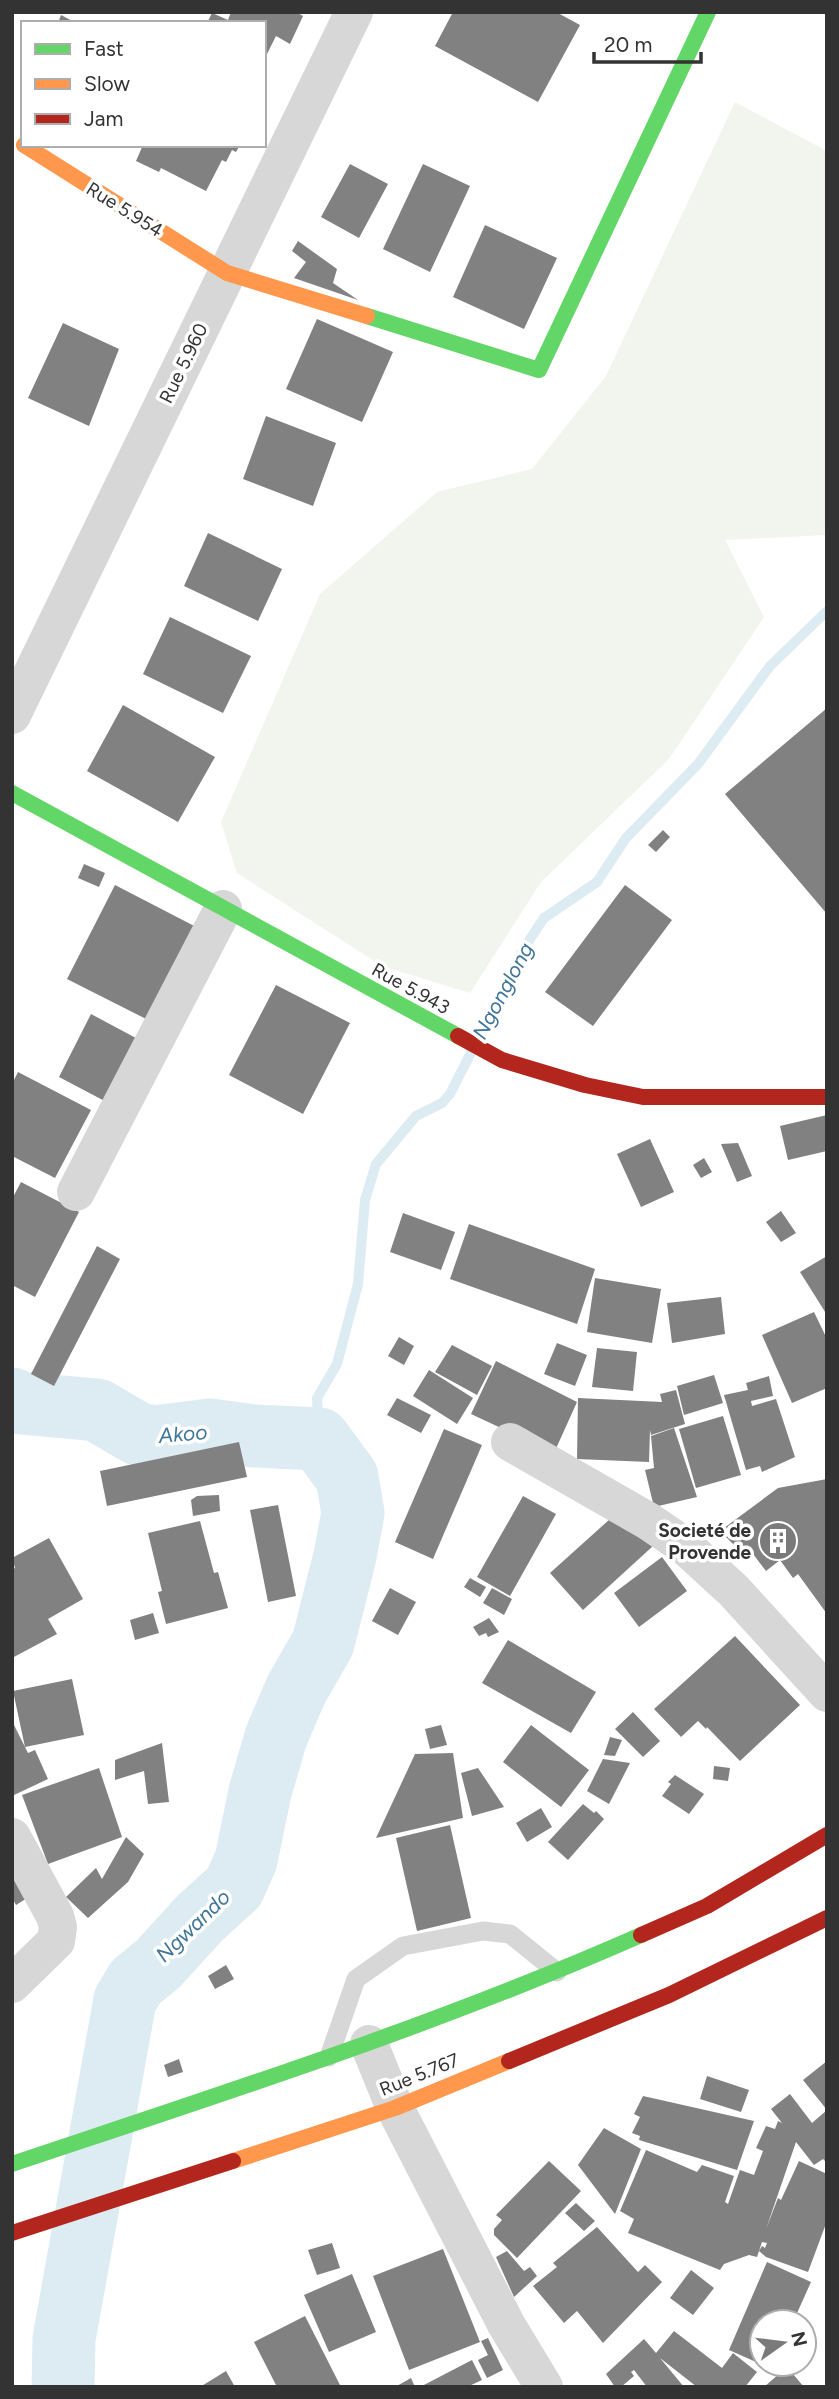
<svg xmlns="http://www.w3.org/2000/svg" width="839" height="2399" font-family="Figtree,sans-serif">
<style>
.green{fill:#f1f5ed}
.lines{fill:none;stroke-linecap:round;stroke-linejoin:round}
.stream{stroke:#ddebf3;stroke-width:10}
.river{stroke:#ddebf3;stroke-width:63}
.building{fill:#818181}
.lane{stroke:#d7d7d7;stroke-width:19}
.street{stroke:#d7d7d7;stroke-width:38}
.fast{stroke:#63d668;stroke-width:16}
.slow{stroke:#ff974d;stroke-width:16}
.jam{stroke:#b3261e;stroke-width:16}
.labels{text-anchor:middle;stroke-width:7;stroke-linejoin:round;paint-order:stroke}
.street-label{font-size:19px;fill:#333;stroke:#fff}
.poi-label{font-size:19px;font-weight:bold;fill:#333;stroke:#fff;text-anchor:end}
.water-label{font-size:21px;font-style:italic;fill:#3f7597;stroke:#fff}
</style>
<rect width="100%" height="100%" fill="#fff"/>
<path class="green" d="M735,102l92,49v384l-102,5 39,77 -95,142 -128,123 -71,111 -88,-27 -145,-93 -16,-51 99,-228 117,-102 95,-23 74,-93z"/>
<g class="lines">
<path class="stream" d="M319,1439l-2,-41 20,-34 21,-80 7,-84 11,-36 40,-48 26,-13 8,-9 74,-146 20,-30 53,-36 29,-44 72,-74 72,-98 57,-55"/>
<path class="river" d="M12,1399l9,4 76,7 41,24 16,3 56,-7 44,6 65,3 28,38 6,36 -8,43 -22,87 -27,47 -20,47 -16,55 -14,68 -12,27 -34,31 -42,46 -22,18 -11,18 -61,339 -1,48"/>
</g>
<path class="building" d="M231,12h65l7,4 -13,28 -14,-8 -12,24v-37h-57l5,-10 16,7z
M453,12h103l24,13 -42,77 -103,-56z
M61,15l15,8h-18z
M143,145h97l-4,7 -4,-2 -6,12 -4,-2 -16,31 -45,-23 -2,4 -23,-11z
M350,164l38,20 -29,54 -38,-21z
M423,164l47,22 -40,86 -47,-23z
M485,225l72,33 -33,71 -71,-32z
M298,241l39,28 -4,14 25,17 -64,-22 12,-16 -14,-11z
M317,319l76,33 -31,70 -76,-33z
M63,323l56,26 -30,77 -61,-28z
M266,416l70,27 -23,63 -70,-27z
M208,533l74,36 -24,52 -74,-35z
M170,617l81,39 -28,57 -80,-39z
M123,705l92,52 -37,65 -91,-51z
M827,708v206l-102,-120z
M663,830l7,7 -14,15 -8,-7z
M84,864l21,9 -6,14 -21,-9z
M115,885l87,45 -48,93 -87,-44z
M625,885l47,35 -79,106 -48,-34z
M276,985l74,38 -47,91 -74,-39z
M91,1014l58,31 -33,62 -57,-30z
M18,1072l73,38 -36,68 -43,-22v-72z
M827,1115v36l-39,9 -8,-34z
M650,1139l24,53 -33,15 -24,-53z
M738,1143l14,33 -15,6 -16,-38z
M704,1158l8,14 -11,6 -8,-13z
M21,1182l58,30 -44,85 -23,-12v-86z
M781,1211l15,22 -15,9 -15,-20z
M403,1213l52,19 -14,38 -51,-18z
M469,1224l126,45 -18,55 -127,-45z
M97,1246l23,13 -66,127 -23,-12z
M827,1256v59l-27,-43z
M595,1278l66,11 -9,54 -65,-11z
M721,1297l4,37 -53,9 -5,-40z
M814,1312l13,27v49l-35,15 -30,-68z
M399,1337l15,9 -10,19 -16,-9z
M557,1343l30,12 -12,31 -31,-12z
M452,1345l40,21 -15,29 -42,-23z
M597,1348l40,4 -4,39 -41,-4z
M496,1361l81,41 -23,51 -83,-39z
M429,1370l44,28 -16,26 -44,-28z
M714,1375l9,28 -39,12 -7,-29z
M769,1376l4,20 -22,5 1,5 24,-7 19,58 -33,15 -2,-6 -14,4 -22,-75 24,-5 -2,-7z
M676,1390l9,34 -34,11 -1,-5 -1,32 -72,-3 1,-61 84,4 -2,-8z
M397,1398l34,17 -10,18 -34,-18z
M723,1416l18,59 -45,13 -17,-59z
M674,1428l23,69 -43,10 -9,-37 9,-2 -3,-32z
M444,1429l38,16 -49,114 -38,-17z
M239,1442l8,35 -140,29 -7,-35z
M827,1479v135l-29,-40 -5,4 -13,-18 -14,11 -16,-21 -6,5 -24,-24 58,-43z
M219,1495l1,16 -27,5 -2,-16 6,-4z
M523,1496l33,18 -46,82 -33,-19z
M278,1505l18,91 -28,6 -18,-92z
M620,1510l33,36 -70,64 -33,-37z
M200,1521l14,52 4,-1 10,36 -62,16 -8,-32 4,-1 -14,-58z
M49,1538l34,61 -35,20 9,15 -45,24v-89l3,-1 -3,-10z
M662,1557l25,34 -48,36 -25,-34z
M470,1578l16,9 -6,10 -16,-10z
M390,1588l26,14 -18,33 -26,-14z
M492,1588l20,11 -8,16 -21,-12z
M153,1613l6,20 -24,7 -5,-20z
M489,1618l10,14 -11,5 -2,-4 -7,3 -6,-9z
M735,1636l65,69 -60,56 -33,-34 -1,2 -8,-8 -17,16 -27,-28z
M508,1640l88,52 -25,41 -89,-50z
M72,1679l12,56 -59,12 -12,-56z
M633,1712l27,29 -17,16 -28,-28z
M12,1721l16,32 7,-3 13,29 -36,17z
M441,1725l6,20 -17,4 -5,-20z
M531,1725l58,45 -28,37 -58,-45z
M610,1737l12,3 -7,16 -11,-1z
M162,1743l7,59 -21,2 -4,-33 -29,9v-20z
M453,1753l10,65 -87,20 39,-84z
M603,1759l27,4 -21,41 -22,-13z
M714,1766l16,2 -2,13 -15,-2z
M99,1768l23,69 -74,27 -26,-69z
M478,1768l26,39 -32,9 -11,-43z
M675,1775l29,19 -15,20 -27,-18 9,-12 -3,-2z
M583,1804l11,9 2,-2 8,8 -36,41 -20,-18z
M541,1808l11,19 -25,15 -11,-19z
M450,1825l21,93 -54,13 -21,-93z
M126,1837l18,17 -16,28 -40,36 -22,-21 30,-29 6,11z
M12,1845l28,45 -24,15 -4,-7z
M226,1965l8,14 -19,10 -7,-13z
M179,2059l4,13 -15,5 -4,-12z
M827,2061v102l-4,-4 -9,6 -18,-23 -30,87 12,-31 3,2 18,-39 28,13v47l-19,51 -42,-15 -7,-6 3,-5 3,2 2,-5 -5,-1 -5,15 -8,-2 -25,9 -4,6 -92,-37 6,-14 -14,-8 26,-61 51,22 5,-7 32,11 -9,26 3,2 12,-34 14,5 9,-24 -7,-3 10,-22 9,3 3,-8 4,2 -11,-14 19,-15 22,29 15,-13 -24,-30z
M707,2076l42,14 -8,22 -41,-13z
M643,2096l111,25 -17,49 -98,-30 1,-4 -8,-3 8,-16 -6,-3z
M604,2128l37,21 -26,65 -37,-49z
M549,2161l32,30 -64,67 -23,-23v-6l8,-9 -6,-5z
M576,2203l19,18 -11,10 -19,-18z
M597,2227l41,45 7,-7 17,17 -59,61 -26,-32 -13,12 -31,-37 24,-19 -4,-4z
M332,2243l8,25 -23,7 -9,-25z
M443,2249l37,93 -71,28 -36,-94z
M507,2251l17,20 6,-4 7,9 -23,21 -18,-40z
M767,2262l44,20 -18,40h-31v42h12l-2,5 -43,-19z
M691,2270l23,18 -21,27 -23,-17z
M352,2274l24,58 -47,20 -25,-57z
M305,2316l36,71h-64l-23,-45z
M674,2331l48,37 11,-15 24,19 -12,15h-48l-37,-29 24,29h-37l-13,-17 -3,2 3,4 -13,11h-6l-9,-13 38,-35 12,14z
M488,2338l15,32 -16,8 -9,-18 10,-5 -7,-14z
M472,2360l10,20 -15,7h-47z
M787,2367l17,20h-40z
M226,2371l9,16h-35z
M411,2378l4,9h-20z"/>
<g class="lines">
<path class="lane" d="M329,2057l27,-78 47,-33 80,-15 27,3 47,38"/>
<path class="street" d="M12,715l342,-703
M76,1192l147,-283
M510,1442l138,79 37,25 49,45 93,102
M12,1837l43,79 3,11 -2,14 -44,43
M369,2044l26,64 111,216 38,63"/>
<path class="fast" d="M367,316l172,54 169,-358
M12,793l446,243
M12,2164c212,-71 425,-139 629,-229"/>
<path class="slow" d="M24,145l203,128 140,43
M233,2161l162,-53 114,-47"/>
<path class="jam" d="M458,1036l44,24 83,25 58,12h184
M641,1935l66,-29 120,-71
M509,2061l160,-66 158,-77
M12,2233l221,-72"/>
</g>
<defs>
<symbol id="building-disc" viewBox="-11 -11 22 22"><circle r="9.5" fill="#7a7a7a" stroke="#fff"/><path d="M-4-6H4V6H1V3H-1V6H-4ZM-2.5-4.3h1.7v1.8h-1.7ZM.8-4.3h1.7v1.8H.8ZM-2.5-1h1.7V.8h-1.7ZM.8-1h1.7V.8H.8Z" fill="#fff"/></symbol>
</defs>
<g fill-rule="evenodd">
<use href="#building-disc" x="756" y="1519" width="44" height="44"/>
</g>
<g class="labels">
<g class="street-label">
<text transform="translate(125 209) rotate(32)" y="7">Rue 5.954</text>
<text transform="translate(183 363) rotate(-64)" y="7">Rue 5.960</text>
<text transform="translate(411 988) rotate(29)" y="7">Rue 5.943</text>
<text transform="translate(419 2074) rotate(-22)" y="7">Rue 5.767</text>
</g>
<g class="poi-label">
<text x="751" y="1537">Societé de<tspan x="751" dy="22">Provende</tspan></text>
</g>
<g class="water-label">
<text transform="translate(503 991) rotate(-62)" y="7">Ngonglong</text>
<text transform="translate(183 1434) rotate(-5)" y="7">Akoo</text>
<text transform="translate(193 1926) rotate(-44)" y="7">Ngwando</text>
</g>
</g>
<rect width="839" height="2399" fill="none" stroke="#333333" stroke-width="28"/>
<rect x="21" y="21" width="245" height="126" fill="#ffffff" stroke="#adadad" stroke-width="2"/>
<rect x="35" y="44" width="35" height="10" fill="#63d668" stroke="#adadad" stroke-width="2"/>
<text x="84" y="56" font-size="21" fill="#333333">Fast</text>
<rect x="35" y="79" width="35" height="10" fill="#ff974d" stroke="#adadad" stroke-width="2"/>
<text x="84" y="91" font-size="21" fill="#333333">Slow</text>
<rect x="35" y="114" width="35" height="10" fill="#b3261e" stroke="#adadad" stroke-width="2"/>
<text x="84" y="126" font-size="21" fill="#333333">Jam</text>
<g transform="translate(783 2343) rotate(76)"><circle r="33" fill="#ffffff" stroke="#adadad" stroke-width="2"/>
<path d="M0-5L12 26L0 18L-12 26Z" fill="#7a7a7a"/>
<text y="-10" font-size="19" font-weight="bold" text-anchor="middle" fill="#333333">N</text>
</g>
<path d="M594 52v10h107v-10" fill="none" stroke="#333333" stroke-width="3.5"/>
<text x="604" y="52" font-size="21" fill="#333333" stroke="#ffffff" stroke-width="5" paint-order="stroke">20 m</text>
</svg>
